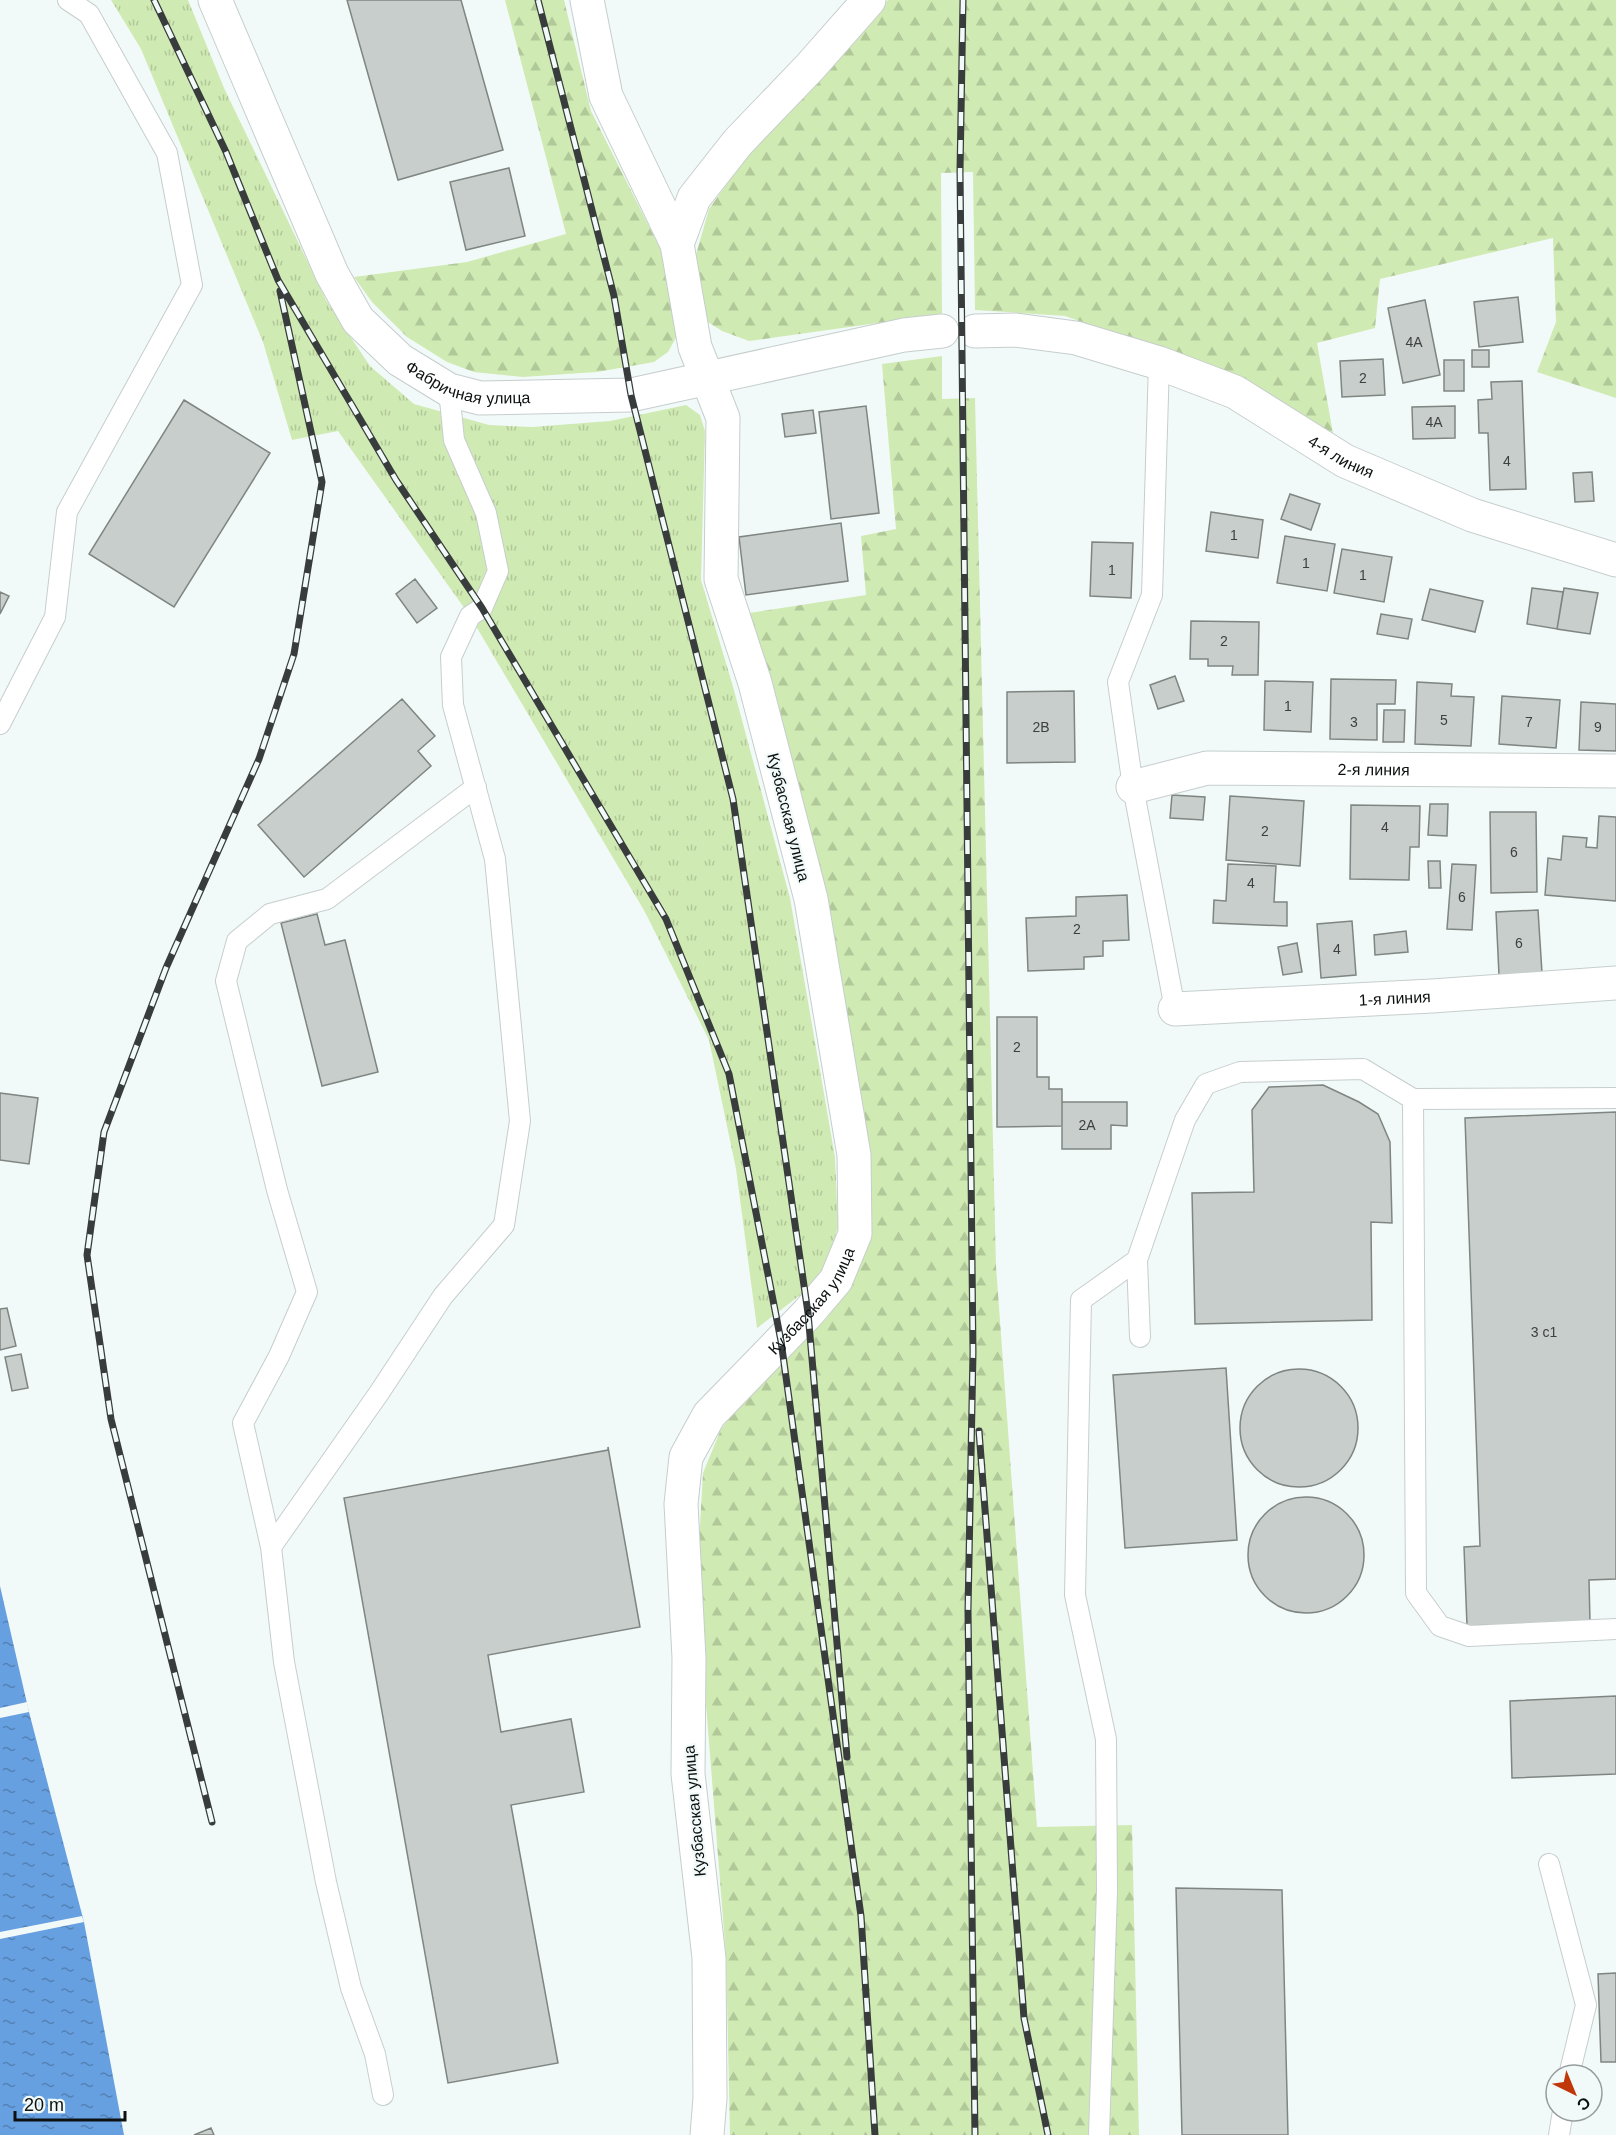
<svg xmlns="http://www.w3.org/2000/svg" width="1616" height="2135" font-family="Helvetica,sans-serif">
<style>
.grass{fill:url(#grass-tufts)}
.forest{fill:url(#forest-firs)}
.water{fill:url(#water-ripples)}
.pier{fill:#f2faf9}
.building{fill:#c8cecb;stroke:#7f8581;stroke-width:1.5}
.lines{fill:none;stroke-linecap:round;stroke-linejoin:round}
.service-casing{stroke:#c6cecd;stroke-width:22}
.minor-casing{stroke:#c6cecd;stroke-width:35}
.service{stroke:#fff;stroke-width:20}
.minor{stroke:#fff;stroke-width:33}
.rail-casing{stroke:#383c3c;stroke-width:7}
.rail{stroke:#f2faf9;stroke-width:4.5;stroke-dasharray:14;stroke-linecap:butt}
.labels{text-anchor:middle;stroke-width:4.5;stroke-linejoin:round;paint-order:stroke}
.number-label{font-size:14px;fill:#3c403f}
.street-label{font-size:16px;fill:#0d1010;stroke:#f2faf9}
</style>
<defs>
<pattern id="grass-tufts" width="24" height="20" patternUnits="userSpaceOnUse" patternTransform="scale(1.5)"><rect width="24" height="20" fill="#d0eab3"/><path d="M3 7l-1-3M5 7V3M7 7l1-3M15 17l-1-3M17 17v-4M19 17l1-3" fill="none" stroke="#b1c899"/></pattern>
<pattern id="forest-firs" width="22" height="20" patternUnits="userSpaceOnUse" patternTransform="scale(1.5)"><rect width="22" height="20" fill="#d0eab3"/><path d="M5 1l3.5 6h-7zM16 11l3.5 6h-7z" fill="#b1c899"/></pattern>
<pattern id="water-ripples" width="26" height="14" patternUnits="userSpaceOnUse" patternTransform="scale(1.5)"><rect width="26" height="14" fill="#67a0e0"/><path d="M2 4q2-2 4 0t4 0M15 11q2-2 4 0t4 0" fill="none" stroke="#5381b4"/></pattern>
</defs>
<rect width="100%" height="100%" fill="#f2faf9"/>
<path class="grass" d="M111,0h77l36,88 102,212 44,66 44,38 75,21 43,2 78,-6 76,-16 14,10 5,16 -4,149 31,103 58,215 45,259 3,70 -14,45 -25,24 -42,32 -21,-159 -27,-129 -64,-128 -175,-296 -132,-185 -46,9 -29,-98 -122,-293z"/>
<path class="forest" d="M505,0h59l27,111 78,155 9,68 -10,18 -14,10 -57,10 -74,5 -49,-5 -27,-10 -40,-25 -35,-35 -18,-25 113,-15 99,-28z
M888,0h728v398l-79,-26 19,-50 -3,-84 -173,41 -5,49 -58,15 17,96 -92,-61 -177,-62 -90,-6 -2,-138 -32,1 1,141 -193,27 -27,-10 -19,-12 -8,-61 14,-49 42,-59 74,-76z
M942,356v43l33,-1 21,868 41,561 95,-2 7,310h-409l-4,-179 -23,-289 -5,-107 5,-87 18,-44 32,-40 73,-70 21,-29 23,-50 -121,-627 117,-18 -5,-59 35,-7 -14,-165z"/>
<path class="water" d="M0,1586l29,126 55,210 40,213h-124z"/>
<path class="pier" d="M27,1702l2,10 -29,6v-10z
M82,1916l2,6 -84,17v-7z"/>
<path class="building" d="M347,0h114l42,150 -105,30z
M509,168l16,68 -59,14 -16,-68z
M1518,297l5,45 -44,5 -5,-45z
M1425,300l15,75 -37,8 -15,-75z
M1472,350h17v17h-17z
M1383,359l2,36 -43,2 -2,-36z
M1444,360h20v31h-20z
M1522,381l4,108 -36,1 -2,-57h-9l-1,-33 14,-1 -1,-17z
M184,400l86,53 -96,154 -85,-53z
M866,406l13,107 -48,6 -12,-107z
M1455,406v32l-42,1 -1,-32z
M813,410l3,23 -31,4 -3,-23z
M1592,472l2,29 -19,1 -2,-29z
M1290,494l30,10 -9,26 -30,-11z
M1211,512l52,8 -5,38 -52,-7z
M841,523l7,58 -102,14 -7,-58z
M1285,536l50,8 -8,47 -50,-8z
M1092,542l41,1 -2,55 -41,-2z
M1342,549l50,8 -8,45 -50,-9z
M415,579l22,29 -20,15 -21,-29z
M1532,588l31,4 -6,37 -30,-5z
M1564,588l34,5 -8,41 -33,-5z
M1430,589l53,12 -8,31 -53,-12z
M0,592l9,4 -9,18z
M1381,614l31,5 -4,20 -31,-5z
M1191,621l68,1 -1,53h-26l1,-9h-25v-7h-18z
M1175,676l9,25 -26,8 -8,-24z
M1331,679l65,1 -1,24h-18v36l-47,-1z
M1265,681l48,1 -2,50 -47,-2z
M1417,682l35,2 -1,12 23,1 -3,49 -56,-2z
M1074,691l1,71 -68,1v-71z
M1502,696l58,4 -4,48 -57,-4z
M402,699l33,37 -17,15 13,15 -127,111 -46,-52z
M1581,702l35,2v47l-37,-1z
M1384,710h21l-1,32h-21z
M1172,795l33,2 -2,23 -33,-2z
M1230,796l74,5 -4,65 -74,-6z
M1430,804h18l-1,32 -19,-1z
M1351,805l69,1 -1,41h-9l-1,33 -59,-1z
M1490,812h46l1,80 -46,1z
M1599,816l17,1v84l-71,-6 3,-37 13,2 2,-24 24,2 -1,9 11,1z
M1428,861h12l1,27h-12z
M1228,864l48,2 -2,36h13v24l-74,-3 1,-23 12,1z
M1452,864l24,1 -4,65 -25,-1z
M1127,895l2,45 -26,1v15l-19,1v12l-56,2 -2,-53 50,-2v-19z
M1538,910l4,63 -43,2 -3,-63z
M317,914l8,31 20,-5 33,132 -56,14 -41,-163z
M1352,921l4,54 -35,3 -4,-54z
M1406,931l2,21 -33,3 -1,-20z
M1297,943l5,29 -19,3 -5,-28z
M997,1017h40v60h12v12h13v37l-65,1z
M1323,1085l36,17 19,12 12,28 2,81 -21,-1 1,98 -177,4 -3,-131 62,-1 -2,-82 17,-23z
M0,1093l38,5 -9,66 -29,-4z
M1062,1102h65v24l-16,-1v24h-49z
M1616,1112v467l-27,1 1,42 -123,4 -3,-79 16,-1 -15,-428z
M7,1308l9,38 -16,4v-41z
M21,1354l7,34 -16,3 -7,-34z
M1226,1368l11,172 -112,8 -12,-173z
M1240 1428a59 59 0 1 1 118 0a59 59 0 1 1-118 0Z
M608,1447l32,180 -152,28 13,77 70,-13 13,73 -73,13 47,258 -110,20 -104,-585 264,-48z
M1248 1555a58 58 0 1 1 116 0a58 58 0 1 1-116 0Z
M1616,1696v78l-104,4 -2,-77z
M1176,1888l106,2 6,245h-106z
M1616,1973v89h-15l-3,-88z
M211,2128l3,7h-20z"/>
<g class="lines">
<defs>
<path id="service" d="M1159,363l-7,232 -34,87 15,105 42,222
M0,724l55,-107 12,-105 125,-227 -25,-132 -78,-139 -21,-14
M1616,1098l-203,1 3,494 24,33 29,10 147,-7
M1140,1337l-3,-77 48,-140 21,-36 34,-12 123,-3 50,30
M271,1547l108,-154 64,-97 61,-71 16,-104 -25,-262 -42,-154 -2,-48 19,-41 12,-8 16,-37 -12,-58 -32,-73 -5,-50
M1549,1864l37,141 -17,70
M383,2095l-8,-41 -24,-66 -25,-106 -42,-220 -13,-115 -28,-124 36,-67 28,-64 -30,-102 -51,-209 11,-40 33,-27 57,-15 149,-112
M1099,2135l8,-244 -1,-152 -31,-144 6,-295 56,-40
M1559,2135l4,-24"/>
<g id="minor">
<path id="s1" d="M215,0l117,274 26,46 42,40 49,30 31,8 151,-3 273,-60 38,-4"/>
<path d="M587,0l19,96 71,148"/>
<path id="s2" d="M975,331l41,-1 60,8 83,25 76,29 110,69 127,54 144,45"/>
<path id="s3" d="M1133,787l74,-19 409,3"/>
<path id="s4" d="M1175,1009l257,-13 184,-13"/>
<path id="s5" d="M707,2135l3,-37 -1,-140 -21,-184 1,-116 -8,-154 5,-47 23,-42 99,-102 28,-33 19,-46 -1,-79 -43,-256 -56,-216 -34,-104 2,-161 -28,-71 -18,-103 17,-46 44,-56 72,-75 59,-67"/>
</g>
</defs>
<use href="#service" class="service-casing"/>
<use href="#minor" class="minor-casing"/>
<use href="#service" class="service"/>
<use href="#minor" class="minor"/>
<defs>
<path id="rail" d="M154,0l72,152 52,128 118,200 86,128 184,311 63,155 52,267 80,575 14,219
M538,0l76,296 17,99 102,404 75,514 39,444
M963,0l-3,171 13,1181 -5,259 7,524
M979,1431l45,587 24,117
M212,1822l-101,-403 -24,-164 17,-123 62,-164 93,-209 35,-105 28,-172 -42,-191"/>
</defs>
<use href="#rail" class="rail-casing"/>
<use href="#rail" class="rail"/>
</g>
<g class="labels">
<g class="number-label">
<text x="1414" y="347">4А</text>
<text x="1363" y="383">2</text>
<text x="1434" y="427">4А</text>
<text x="1507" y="466">4</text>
<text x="1234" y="540">1</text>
<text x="1306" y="568">1</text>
<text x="1112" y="575">1</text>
<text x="1363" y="580">1</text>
<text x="1224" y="646">2</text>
<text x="1288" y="711">1</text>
<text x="1444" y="725">5</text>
<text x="1354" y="727">3</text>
<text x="1529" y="727">7</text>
<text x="1041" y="732">2В</text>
<text x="1598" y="732">9</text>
<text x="1385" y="832">4</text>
<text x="1265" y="836">2</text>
<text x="1514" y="857">6</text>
<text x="1251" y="888">4</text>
<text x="1462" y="902">6</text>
<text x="1077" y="934">2</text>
<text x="1519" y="948">6</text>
<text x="1337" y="954">4</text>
<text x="1017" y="1052">2</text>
<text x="1087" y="1130">2А</text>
<text x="1544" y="1337">3 с1</text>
</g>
<g class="street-label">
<text dy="6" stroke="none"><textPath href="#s1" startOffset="483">Фабричная улица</textPath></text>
<text dy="6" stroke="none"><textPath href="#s2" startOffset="394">4-я линия</textPath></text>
<text dy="6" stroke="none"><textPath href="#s3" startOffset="243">2-я линия</textPath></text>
<text transform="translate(789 817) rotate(76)" y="6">Кузбасская улица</text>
<text dy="6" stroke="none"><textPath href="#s4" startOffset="220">1-я линия</textPath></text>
<text dy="6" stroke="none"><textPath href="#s5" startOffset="882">Кузбасская улица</textPath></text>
<text transform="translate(694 1811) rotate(-95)" y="6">Кузбасская улица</text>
</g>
</g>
<g transform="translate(1574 2093) rotate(137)"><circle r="28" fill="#f2faf9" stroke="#969c9c" stroke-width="1.5"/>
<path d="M0-4.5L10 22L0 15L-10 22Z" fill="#c03709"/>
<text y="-9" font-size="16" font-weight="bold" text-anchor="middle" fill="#0d1010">С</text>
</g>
<path d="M15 2111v9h110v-9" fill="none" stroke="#0d1010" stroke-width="3"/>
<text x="24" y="2111" font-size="18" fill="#0d1010" stroke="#f2faf9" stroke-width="4.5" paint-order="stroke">20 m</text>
</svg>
